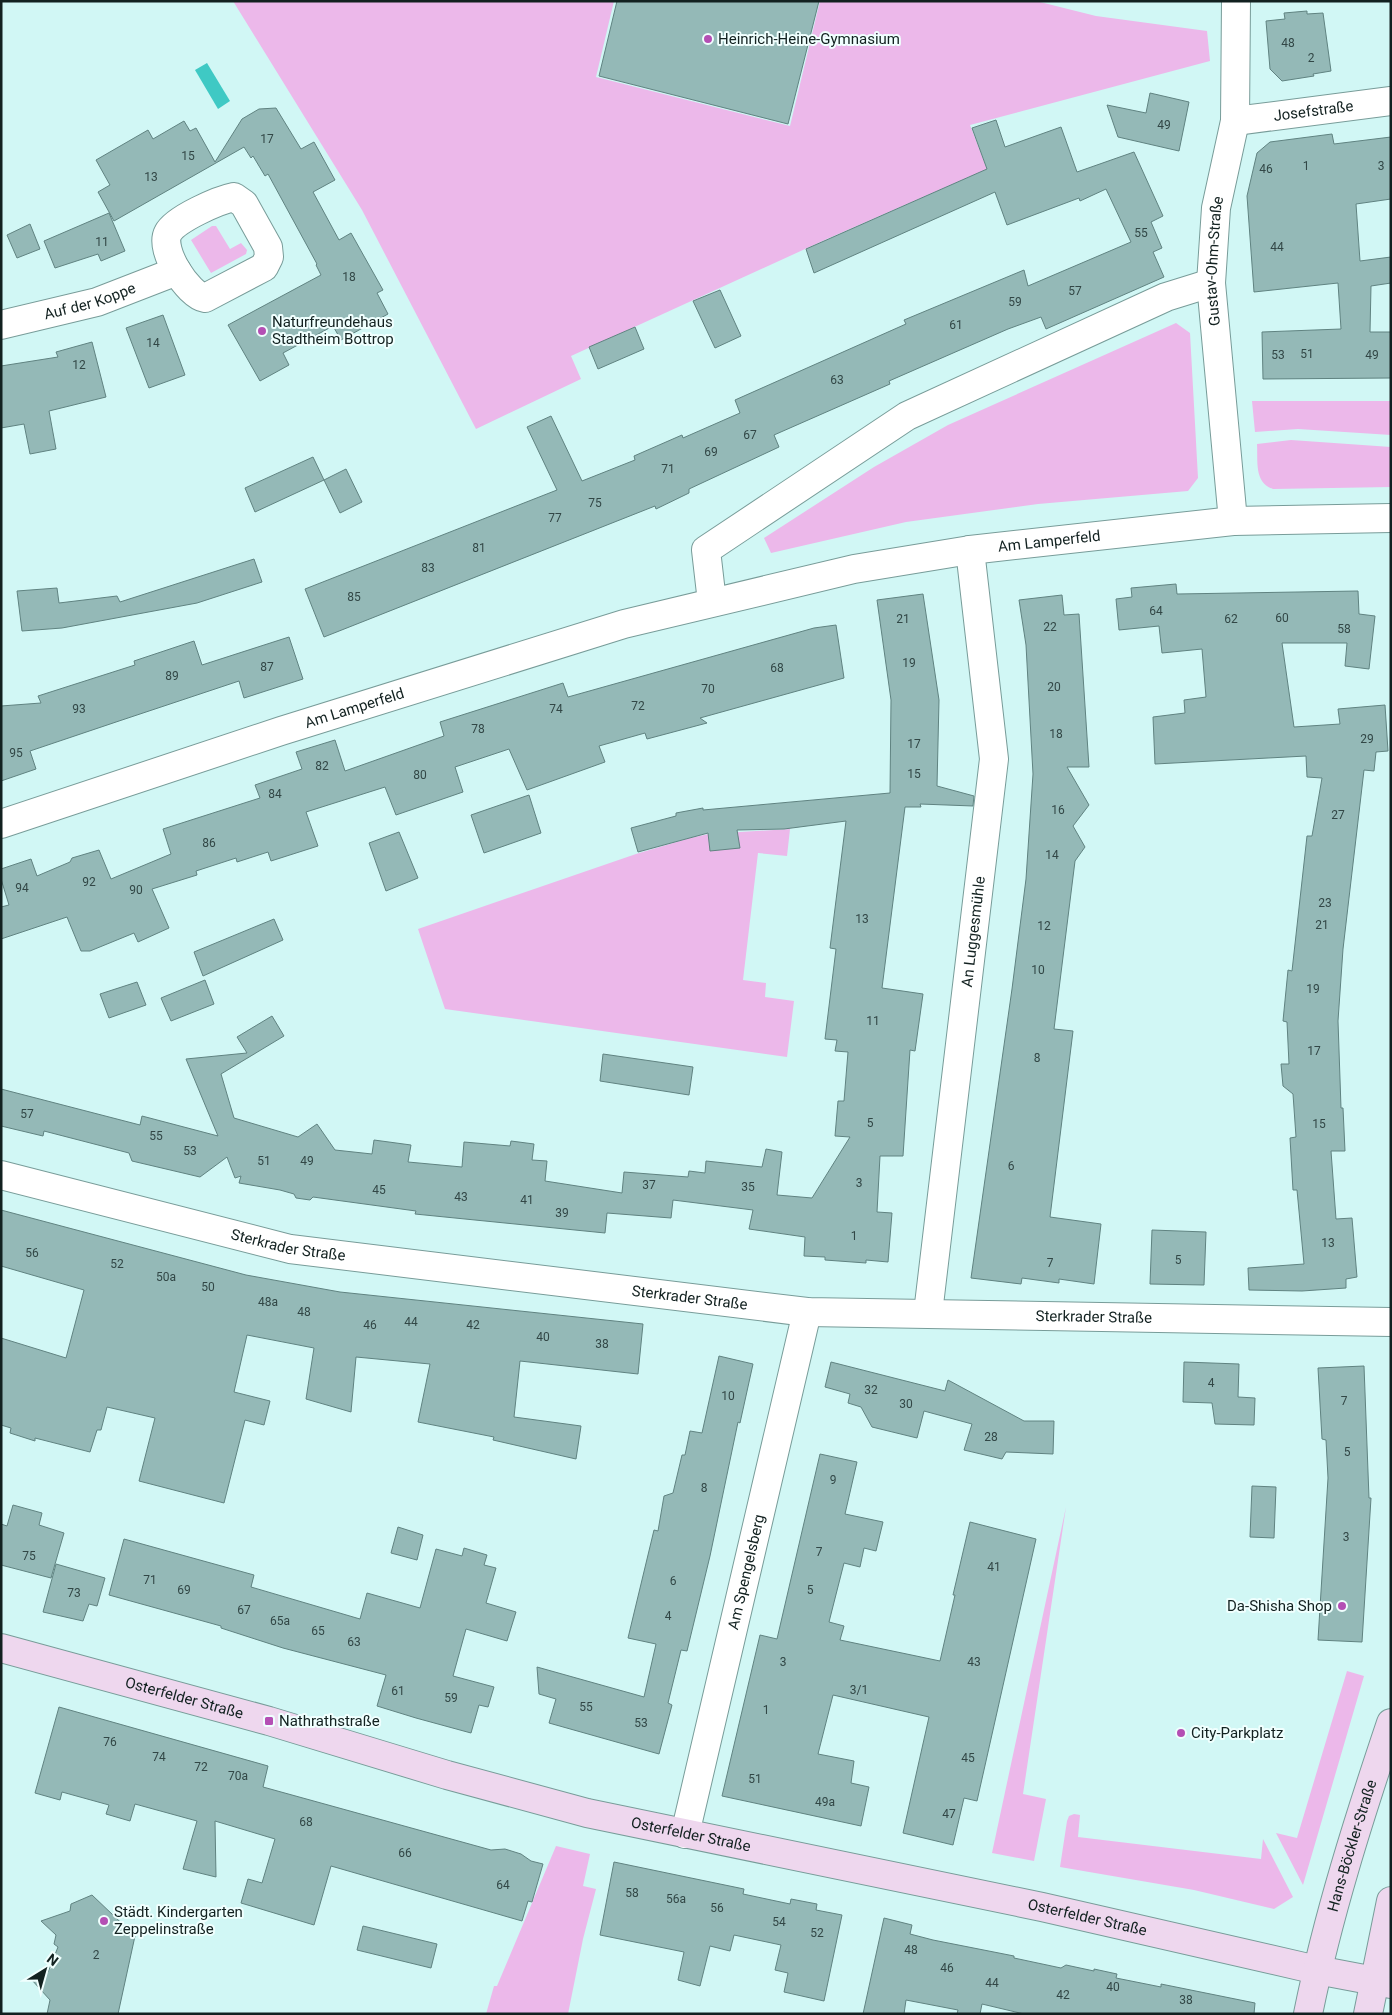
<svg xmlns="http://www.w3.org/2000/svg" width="1392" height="2015" font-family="Roboto,sans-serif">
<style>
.green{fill:#ecb8ea}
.water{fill:#3fc9c4}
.building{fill:#94b9b7;stroke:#608381}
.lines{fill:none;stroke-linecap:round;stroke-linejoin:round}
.street-casing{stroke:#789c99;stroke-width:30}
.secondary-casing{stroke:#789c99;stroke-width:30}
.street{stroke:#fff;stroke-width:28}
.secondary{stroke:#eed7ee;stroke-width:28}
.poi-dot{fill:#b44fb4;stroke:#f0fffe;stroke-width:2}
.labels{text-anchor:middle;stroke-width:4;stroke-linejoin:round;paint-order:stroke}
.number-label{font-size:12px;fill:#324746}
.poi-label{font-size:15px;fill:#122120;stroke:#f0fffe;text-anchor:start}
.street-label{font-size:15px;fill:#122120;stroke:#f0fffe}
</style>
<rect width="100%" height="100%" fill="#d1f7f5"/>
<path class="green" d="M233,1h381l-18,76 194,49 30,-125h216l60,15 111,15 3,30 -240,64 17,44 -160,70 -256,117 10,23 -105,50 -114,-219z
M212,226h4l14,23 11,-6 6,7 -1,4 -35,19 -20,-33z
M1176,323l14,10 8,145 -10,13 -150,13 -132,18 -135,31 -7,-15 110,-71 74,-42z
M1391,401v34l-93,-6 -43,3 -3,-31z
M1291,440l100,7v40l-118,2c-19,-6 -15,-28 -16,-45z
M790,829l-3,27 -29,-3 -15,127 23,3 -1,14 29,4 -7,56 -342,-48 -27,-80 218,-75 54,-16 19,-4z
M1066,1507l-43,287 23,5 -12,62 -42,-8z
M1347,1671l17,5 -61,209 -27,-52 21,5z
M1074,1814l6,1 -2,22 183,22 2,-20 30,58 -19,12 -80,-19 -134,-23 7,-46 2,-5z
M556,1846l34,8 -7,32 13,3 -13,50 -15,75h-82l8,-28h3z"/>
<path class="water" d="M207,63l23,38 -12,8 -23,-39z"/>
<path class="building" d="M617,1h202l-31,123 -189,-48z
M1307,11v3l16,-1 8,58 -18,3 1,2 -32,5 -12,-12 -4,-48 19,-2 -1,-6z
M1150,93l39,9 -10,49 -61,-14 -11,-32 39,8z
M276,108l25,41 13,-7 21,38 -22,12 26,48 12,-7 32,57 -6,3 11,21 -47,26 -8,-14 -50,27 6,12 -29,16 -32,-56 93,-50 -5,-10 1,-1 -49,-90 -3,2 -12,-20 -2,2 -7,-11 -130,74 -16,-29 12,-7 -14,-25 52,-30 5,9 31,-18 6,10 6,-3 19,34 27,-43 17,-10z
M996,120l9,27 56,-20 16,45 57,-20 29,64 -12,6 11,26 -9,4 11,25 -118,52 -5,-12 -33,12 -119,52 1,3 -116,51 5,12 -90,42v4l-33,16 -1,-3 -331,131 -19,-48 252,-99 -30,-63 24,-11 31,65 53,-21 -1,-4 48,-21 1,3 57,-25 -5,-13 171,-76 -2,-4 120,-50 4,16 103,-44 -25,-53 -26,12 -1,-3 -72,27 -12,-33 -181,81 -8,-24 181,-80 -15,-41z
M1332,134l2,10 57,-7v62l-35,5 4,57 31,-4v26l-20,3 -1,46h21v46l-128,1 -1,-47 79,-3 -3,-46 -84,9 -7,-96 10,-43 13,-11z
M109,213l16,38 -24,10 -3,-7 -43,14 -11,-27z
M30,224l10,25 -23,9 -10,-23z
M720,290l21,46 -26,12 -22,-47z
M163,315l22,60 -36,13 -23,-60z
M635,327l9,22 -46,20 -9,-22z
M92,342l14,55 -57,14 7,38 -26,5 -6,-30 -23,4v-62l57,-9 -2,-5z
M313,457l11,23 -69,32 -10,-24z
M346,469l16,33 -22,11 -16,-33z
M254,559l8,23 -65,21 -135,25 -40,3 -5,-40 40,-3 2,15 58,-7 3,6z
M1176,584l1,10 181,-3 1,23 16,2 -6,53 -24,-3 2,-23h-65l12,84 46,-3 -2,-15 47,-4 3,46 -12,1 -2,19 -10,-1 -21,179 -5,72 3,87h2l2,43h-14l5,68 16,-1 5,59 -11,2v9l-44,3 -53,-1 -1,-22 56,-4 -7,-74h-4l-3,-52 6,-1 -3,-43 -10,-8 -2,-22h8l-2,-42 -4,-1 5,-51 4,1 15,-135h5l10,-58 -15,-1 -1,-21 -151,8 -2,-47 32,-4 -1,-13 22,-3 -4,-48 -40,4 -3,-27 -40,4 -3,-31 16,-2 -1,-9z
M923,594l16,106 -2,86 37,10 -1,10 -53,-2 1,3h-16l-23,181 41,6 -8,57 -5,-1 -7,106h-23l-3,56 15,1 -4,49 -22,-2v3l-41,-3v-3l-21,-1 1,-19 -56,-8 4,-19 -80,-10 -2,18 -64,-5 -2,20 -190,-19 1,-3 -103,-14 -3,3 -14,-2 -2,-4 -14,-4 -41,-7 2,-7 -6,2 -8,-21 -27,20 -68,-16 -3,-8 -85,-22 -1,5 -42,-10v-37l139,36 2,-9 76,20 -32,-77 61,-6 -10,-16 35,-21 12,20 -63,38 13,44 64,19 19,-13 18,26 37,4 2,-14 37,5 -3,17 54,5 2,-25 46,4 1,-5 23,3 -2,16 15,1 -2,20 77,12 2,-21 64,5 1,-6 16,2 1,-12 56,6 4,-18 16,3 -5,43 35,3 38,-61 -15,-1 3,-35h6l4,-49 -13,-1 2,-11 -12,-1 11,-90 -6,-1 16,-127 -62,8 -47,1 3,18 -30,3 -2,-18 -70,19 -7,-24 45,-12v-3l27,-5v2l187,-17 1,-93 -14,-100z
M1062,595l2,20 15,-1 10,153h-22l22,38 -16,21 12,21 -10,14 -21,168 19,2 -23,186 51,7 -7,60 -35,-5v4l-37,-5 -1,6 -50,-6 41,-289 14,-110 7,-105 -7,-129 -7,-45z
M836,625l8,53 -144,40 7,5 -60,16 -2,-6 -46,13 6,16 -78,28 -18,-41 -54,18 8,25 -67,23 -11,-28 -79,25 12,34 -47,15 -3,-9 -31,10 -1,-4 -40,13 1,4 -45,14 17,39 -31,14 -4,-9 -44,18h-9l-14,-34 -66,22v-32l8,-2 -8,-26v-10l30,-10 6,17 33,-14 2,-4 27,-8 12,29 60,-25 -8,-25 97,-31 -5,-13 47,-16 -6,-17 39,-12 10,31 99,-35 -4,-14 123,-39 5,14 246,-69z
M289,637l14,42 -59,19 -5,-17 -120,40 -89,30 6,18 -35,12v-75l40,-3 -3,-7 97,-31 -1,-4 60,-20 8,24z
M529,795l12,38 -57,20 -13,-38z
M399,832l19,46 -32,13 -17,-48z
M274,919l9,21 -80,36 -9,-24z
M205,980l9,24 -43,17 -10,-23z
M137,982l9,23 -37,13 -9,-24z
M603,1054l90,13 -4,28 -89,-14z
M1,1210l245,65 94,17 303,32 -5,50 -118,-13 -6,56 67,9 -5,33 -83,-19 1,-3 -76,-15 12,-58 -74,-7 -5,55 -45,-13 8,-51 -67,-13 -13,57 36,9 -6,24 -19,-5 -21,83 -85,-22 16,-63 -48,-11 -6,23h-4l-7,22 -55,-14v3l-25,-8 1,-5 -10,-3v-87l65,20 18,-68 -83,-24z
M1152,1230l54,2 -2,53 -54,-1z
M719,1356l34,8 -13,59 -2,-1 -28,134 -23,95 -6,-1 -13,53 4,2 -13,49 -110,-31 7,-24 -17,-5 -2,-27 107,30 12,-53 -28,-6 26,-108 4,1 6,-35 9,-3 9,-38h3l5,-24 12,2z
M831,1362l114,29 3,-11 76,41h30l-1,33 -47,-2 -4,7 -38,-9 8,-26 -48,-13 -7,27 -45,-11 -11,-20 -13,-4 2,-9 -25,-7z
M1184,1362l55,2 -1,33 17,1 -1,27 -39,-1 -3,-21 -29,-1z
M1364,1366l5,132h2l-9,144 -44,-2 10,-162 -2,-38 -4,-1 -4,-71z
M820,1454l37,8 -12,52 38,8 -7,29 -12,-3 -4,19 -16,-4 -15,59 15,4 -4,14 100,21 15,-66h-2l17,-73 66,17 -59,262 -13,-3 -11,47 -50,-12 26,-116 -96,-22 -15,59 36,7 -3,22 18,4 -8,39 -139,-30 38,-161 17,4z
M1252,1486l24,1 -2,51 -24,-1z
M13,1505l29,8 -3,12 25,8 -13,45 -50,-13v-41l6,2z
M398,1527l25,8 -6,25 -26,-7z
M124,1539l130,36 -3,12 109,32 7,-26 53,15 16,-59 26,7 2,-8 23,7 -3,10 12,3 -10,35 30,9 -9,29 -41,-12 -13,47 41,11 -6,20 -9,-2 -8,28 -55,-15 -39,-12 9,-31 -103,-27 -62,-20v-2l-112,-31z
M56,1564l49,14 -8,28 -8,-2 -6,17 -40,-9z
M59,1707l209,59 -5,21 228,63 14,-1 16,5 10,7 12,3 -11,38 -4,-1 -6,20 -191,-55 -17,59 -73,-22 7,-24 14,4 13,-44 -60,-18 1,56 -33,-8 14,-48 -62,-17 -5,17 -24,-7 3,-9 -47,-13 -2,8 -25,-7z
M614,1862l130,27 -1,5 47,10 1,-5 26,5 -1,6 26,5 -18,86 -40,-9 4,-19 -13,-3 6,-25 -47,-10 -4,16 -20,-5 -10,40 -22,-6 6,-28 -84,-17z
M92,1895l43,41 -17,78h-71l3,-14 -19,-21 17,-7 10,-25 -4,-3 2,-9 -15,-14 29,-10 1,-7z
M884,1918l28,7 -2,9 23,6 81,16v2l47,10 5,-3 28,6v-2l23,5 -1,4 45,9v-3l94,19 -1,11h-230l-42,-10 -2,10h-23l1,-4 -52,-10 -2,14h-41z
M363,1926l74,18 -6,24 -74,-18z"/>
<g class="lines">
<defs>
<g id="street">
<path id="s1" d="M1235,121l156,-20"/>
<path d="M234,197l10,7 24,43 1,10 -5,10 -59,31c-17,-3 -46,-48 -37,-65 7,-14 51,-33 66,-36z"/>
<path id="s2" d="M1,325l96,-23 80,-31"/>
<path id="s3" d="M1233,521l-22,-238 5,-75 19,-87 1,-120"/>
<path d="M712,602l-6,-52 201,-134 259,-119 45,-14"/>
<path id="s4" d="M1,824l280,-93 343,-107 230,-55 116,-19 263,-29 158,-3"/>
<path id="s5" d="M1,1175l289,74 517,63 584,10"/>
<path id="s6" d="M928,1313l66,-554 -24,-209"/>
<path id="s7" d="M685,1834l122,-522"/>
</g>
<g id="secondary">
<path id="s8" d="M1,1648l268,73 178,54 140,38 455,94 275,63 74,14"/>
<path id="s9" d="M1308,2014c20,-99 51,-196 83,-291"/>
<path d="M1368,2014l23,-113"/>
</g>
</defs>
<use href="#street" class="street-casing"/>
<use href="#secondary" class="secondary-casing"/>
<use href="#street" class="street"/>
<use href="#secondary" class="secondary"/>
</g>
<g class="poi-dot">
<circle cx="708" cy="39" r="5"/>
<circle cx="262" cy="331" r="5"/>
<circle cx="1342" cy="1606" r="5"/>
<rect x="264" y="1716" width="10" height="10" rx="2.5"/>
<circle cx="1181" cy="1733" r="5"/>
<circle cx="104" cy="1921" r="5"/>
</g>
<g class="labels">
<g class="number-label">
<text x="1288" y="47">48</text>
<text x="1311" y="62">2</text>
<text x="1164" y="129">49</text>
<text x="267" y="143">17</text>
<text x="188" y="160">15</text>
<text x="1306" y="170">1</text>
<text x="1381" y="170">3</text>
<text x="1266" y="173">46</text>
<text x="151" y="181">13</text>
<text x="1141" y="237">55</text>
<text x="102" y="246">11</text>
<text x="1277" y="251">44</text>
<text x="349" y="281">18</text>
<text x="1075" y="295">57</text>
<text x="1015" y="306">59</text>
<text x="956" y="329">61</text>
<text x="153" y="347">14</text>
<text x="1307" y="358">51</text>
<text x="1278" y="359">53</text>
<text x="1372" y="359">49</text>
<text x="79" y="369">12</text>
<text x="837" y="384">63</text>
<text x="750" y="439">67</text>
<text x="711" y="456">69</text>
<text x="668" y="473">71</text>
<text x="595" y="507">75</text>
<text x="555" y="522">77</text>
<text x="479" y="552">81</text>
<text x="428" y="572">83</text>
<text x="354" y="601">85</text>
<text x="1156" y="615">64</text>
<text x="1282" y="622">60</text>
<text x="903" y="623">21</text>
<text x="1231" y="623">62</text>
<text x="1050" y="631">22</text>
<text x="1344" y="633">58</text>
<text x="909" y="667">19</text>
<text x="267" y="671">87</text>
<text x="777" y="672">68</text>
<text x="172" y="680">89</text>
<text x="1054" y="691">20</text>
<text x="708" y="693">70</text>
<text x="638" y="710">72</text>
<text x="79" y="713">93</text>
<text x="556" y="713">74</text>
<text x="478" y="733">78</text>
<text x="1056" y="738">18</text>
<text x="1367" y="743">29</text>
<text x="914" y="748">17</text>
<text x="16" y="757">95</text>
<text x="322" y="770">82</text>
<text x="914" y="778">15</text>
<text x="420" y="779">80</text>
<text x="275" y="798">84</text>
<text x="1058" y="814">16</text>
<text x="1338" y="819">27</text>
<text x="209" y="847">86</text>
<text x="1052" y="859">14</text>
<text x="89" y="886">92</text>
<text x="22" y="892">94</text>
<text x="136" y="894">90</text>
<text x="1325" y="907">23</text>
<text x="862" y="923">13</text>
<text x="1322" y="929">21</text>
<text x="1044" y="930">12</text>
<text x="1038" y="974">10</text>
<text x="1313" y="993">19</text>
<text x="873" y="1025">11</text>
<text x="1314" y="1055">17</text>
<text x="1037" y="1062">8</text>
<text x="27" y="1118">57</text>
<text x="870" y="1127">5</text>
<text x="1319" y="1128">15</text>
<text x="156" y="1140">55</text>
<text x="190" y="1155">53</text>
<text x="264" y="1165">51</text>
<text x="307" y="1165">49</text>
<text x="1011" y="1170">6</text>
<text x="859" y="1187">3</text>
<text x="649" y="1189">37</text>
<text x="748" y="1191">35</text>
<text x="379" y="1194">45</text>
<text x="461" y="1201">43</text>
<text x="527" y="1204">41</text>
<text x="562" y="1217">39</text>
<text x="854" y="1240">1</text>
<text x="1328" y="1247">13</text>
<text x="32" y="1257">56</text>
<text x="1178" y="1264">5</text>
<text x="1050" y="1267">7</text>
<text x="117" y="1268">52</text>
<text x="166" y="1281">50a</text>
<text x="208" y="1291">50</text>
<text x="268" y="1306">48a</text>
<text x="304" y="1316">48</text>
<text x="411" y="1326">44</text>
<text x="370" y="1329">46</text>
<text x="473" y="1329">42</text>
<text x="543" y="1341">40</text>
<text x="602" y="1348">38</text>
<text x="1211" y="1387">4</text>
<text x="871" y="1394">32</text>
<text x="728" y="1400">10</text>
<text x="1344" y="1405">7</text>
<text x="906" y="1408">30</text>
<text x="991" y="1441">28</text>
<text x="1347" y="1456">5</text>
<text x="833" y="1484">9</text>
<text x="704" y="1492">8</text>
<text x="1346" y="1541">3</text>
<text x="819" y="1556">7</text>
<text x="29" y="1560">75</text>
<text x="994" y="1571">41</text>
<text x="150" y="1584">71</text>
<text x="673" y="1585">6</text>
<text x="184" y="1594">69</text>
<text x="810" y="1594">5</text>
<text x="74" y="1597">73</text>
<text x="244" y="1614">67</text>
<text x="668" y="1620">4</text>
<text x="280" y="1625">65a</text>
<text x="318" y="1635">65</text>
<text x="354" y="1646">63</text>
<text x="783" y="1666">3</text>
<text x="974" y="1666">43</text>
<text x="859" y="1694">3/1</text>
<text x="398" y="1695">61</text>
<text x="451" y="1702">59</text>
<text x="586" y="1711">55</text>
<text x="766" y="1714">1</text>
<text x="641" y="1727">53</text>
<text x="110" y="1746">76</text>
<text x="159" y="1761">74</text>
<text x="968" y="1762">45</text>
<text x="201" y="1771">72</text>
<text x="238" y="1780">70a</text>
<text x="755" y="1783">51</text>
<text x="825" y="1806">49a</text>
<text x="949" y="1818">47</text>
<text x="306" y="1826">68</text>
<text x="405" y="1857">66</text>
<text x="503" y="1889">64</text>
<text x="632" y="1897">58</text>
<text x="676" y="1903">56a</text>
<text x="717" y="1912">56</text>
<text x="779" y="1926">54</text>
<text x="817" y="1937">52</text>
<text x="911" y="1954">48</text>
<text x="96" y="1959">2</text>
<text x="947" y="1972">46</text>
<text x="992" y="1987">44</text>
<text x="1113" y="1991">40</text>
<text x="1063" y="1999">42</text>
<text x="1186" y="2004">38</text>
</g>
<g class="poi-label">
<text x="718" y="44">Heinrich-Heine-Gymnasium</text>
<text x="272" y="327">Naturfreundehaus<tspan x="272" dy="17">Stadtheim Bottrop</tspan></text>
<text x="1332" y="1611" text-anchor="end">Da-Shisha Shop</text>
<text x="279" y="1726">Nathrathstraße</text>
<text x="1191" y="1738">City-Parkplatz</text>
<text x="114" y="1917">Städt. Kindergarten<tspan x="114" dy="17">Zeppelinstraße</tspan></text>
</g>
<g class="street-label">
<text dy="5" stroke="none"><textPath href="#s1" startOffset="79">Josefstraße</textPath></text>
<text dy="5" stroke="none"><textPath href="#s3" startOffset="261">Gustav-Ohm-Straße</textPath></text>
<text dy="5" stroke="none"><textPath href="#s2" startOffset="92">Auf der Koppe</textPath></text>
<text dy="5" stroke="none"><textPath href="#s4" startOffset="1088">Am Lamperfeld</textPath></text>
<text dy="5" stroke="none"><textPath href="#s4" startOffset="372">Am Lamperfeld</textPath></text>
<text dy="5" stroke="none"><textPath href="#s6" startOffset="384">An Luggesmühle</textPath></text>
<text dy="5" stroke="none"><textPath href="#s5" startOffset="296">Sterkrader Straße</textPath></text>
<text dy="5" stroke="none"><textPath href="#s5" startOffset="701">Sterkrader Straße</textPath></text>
<text dy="5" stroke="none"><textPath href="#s5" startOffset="1106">Sterkrader Straße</textPath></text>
<text dy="5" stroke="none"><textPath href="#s7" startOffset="269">Am Spengelsberg</textPath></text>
<text dy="5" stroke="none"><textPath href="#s8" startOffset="190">Osterfelder Straße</textPath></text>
<text dy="5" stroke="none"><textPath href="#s8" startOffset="715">Osterfelder Straße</textPath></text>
<text dy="5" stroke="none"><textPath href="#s9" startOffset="174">Hans-Böckler-Straße</textPath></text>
<text dy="5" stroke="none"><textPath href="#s8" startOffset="1120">Osterfelder Straße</textPath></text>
</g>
</g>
<rect width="1392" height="2015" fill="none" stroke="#122120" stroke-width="5"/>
<g transform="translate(45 1970) rotate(37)" stroke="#f0fffe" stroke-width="4" paint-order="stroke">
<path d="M0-4L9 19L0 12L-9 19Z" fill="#122120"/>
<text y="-8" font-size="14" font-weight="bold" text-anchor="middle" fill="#122120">N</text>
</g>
</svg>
